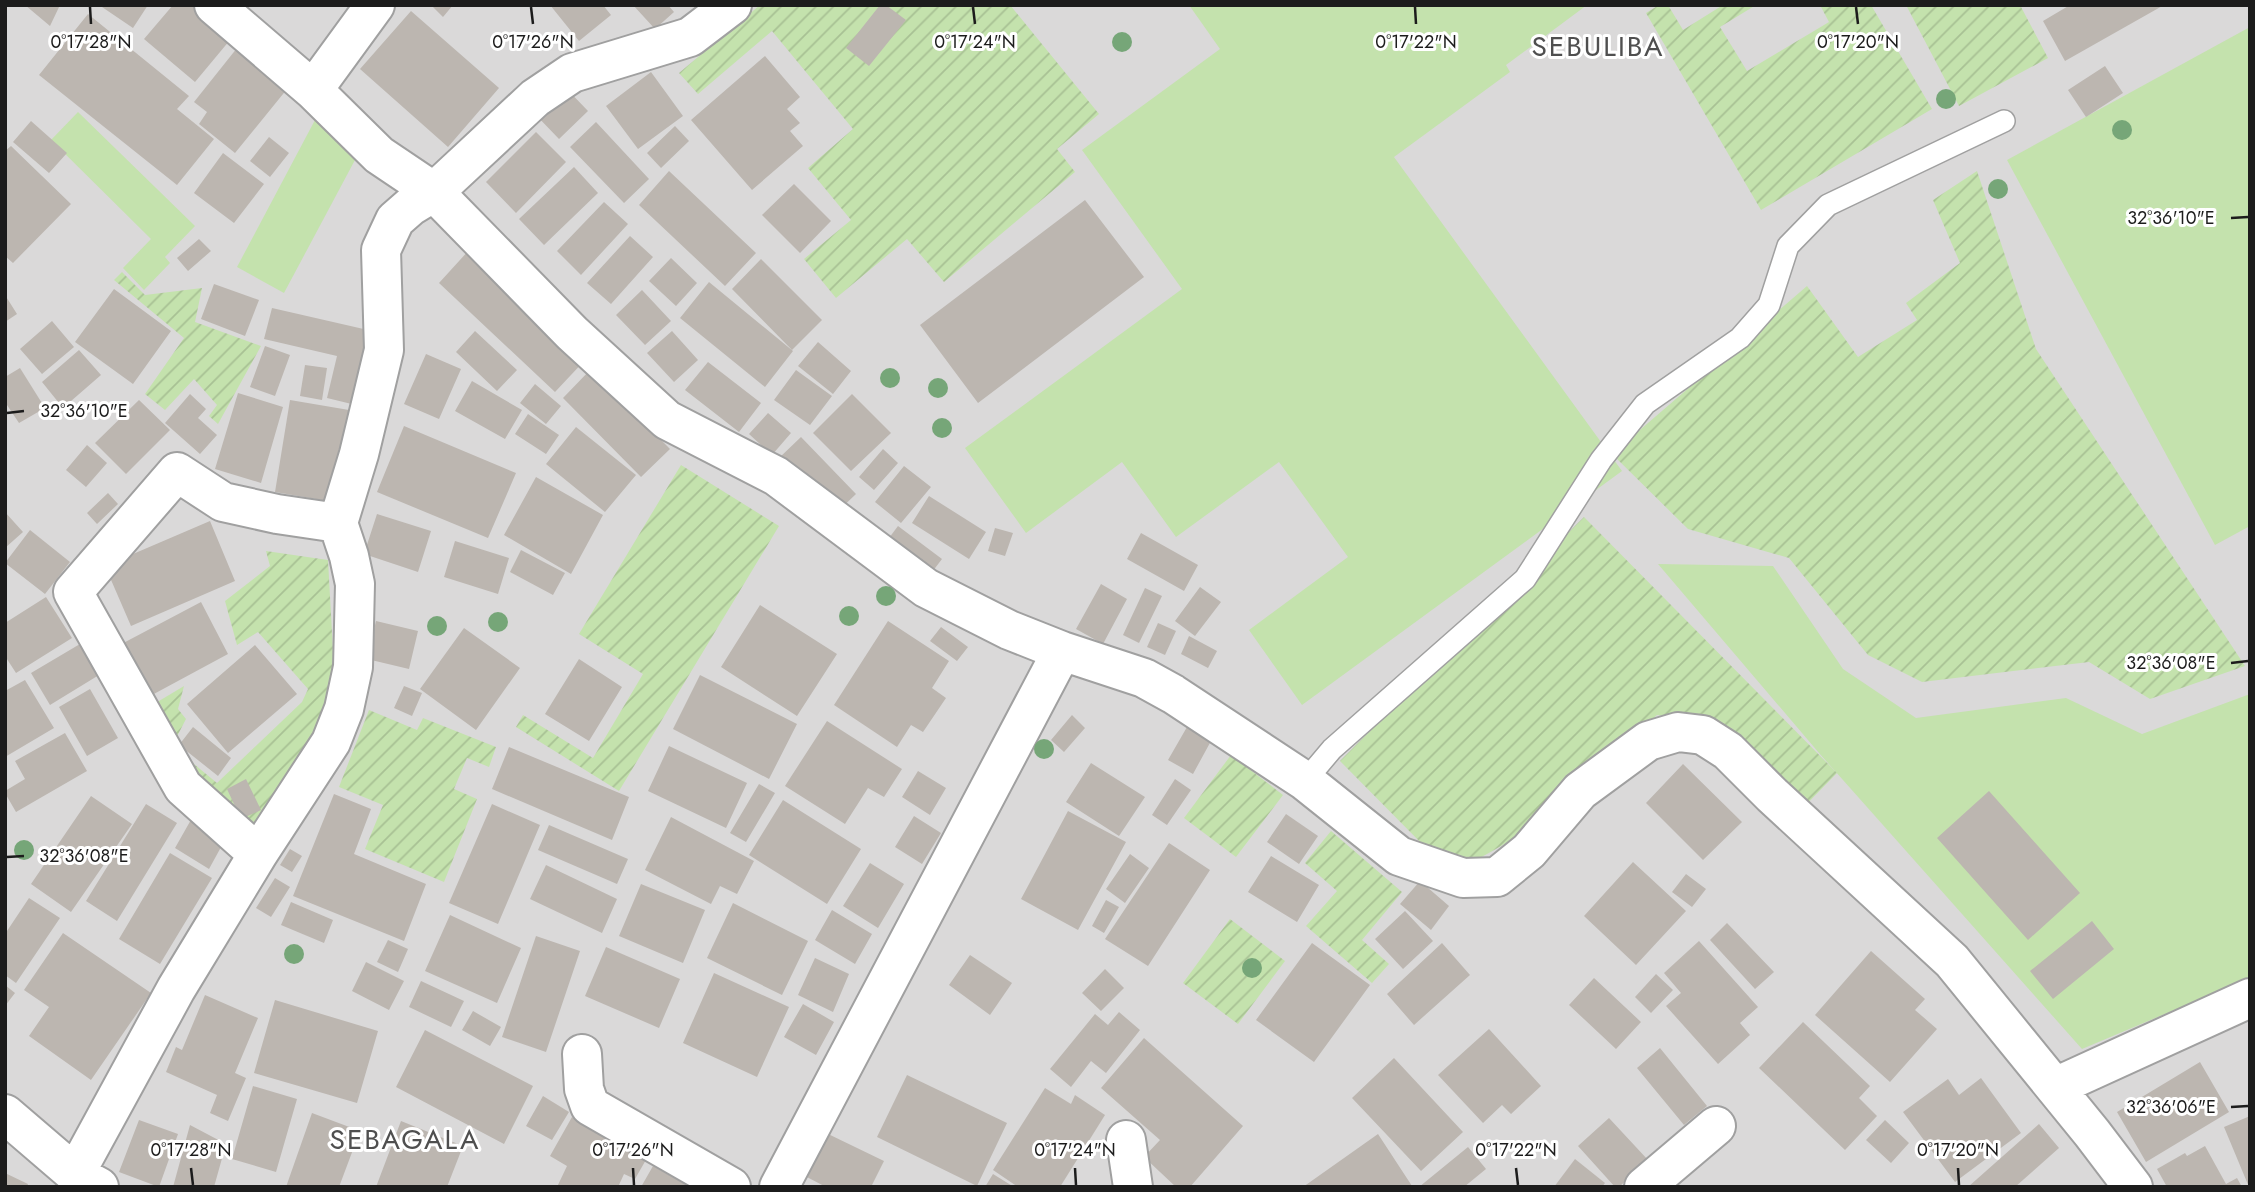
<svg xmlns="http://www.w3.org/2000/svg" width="2255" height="1192" font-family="Jost,sans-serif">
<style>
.residential{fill:#dad9d9}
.grass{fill:#c4e2ad}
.garden{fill:url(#garden-furrows)}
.building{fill:#bcb6b0}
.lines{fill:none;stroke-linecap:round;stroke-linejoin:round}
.lane-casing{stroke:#a0a0a0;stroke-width:24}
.street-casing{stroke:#a0a0a0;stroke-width:42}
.lane{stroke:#fff;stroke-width:21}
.street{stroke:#fff;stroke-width:38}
.tree{fill:#76a678}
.ticks{fill:none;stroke:#1c1c1c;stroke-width:2.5}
.labels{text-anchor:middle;stroke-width:6;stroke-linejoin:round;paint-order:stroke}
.quarter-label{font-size:28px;letter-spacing:2px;fill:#4f4f4f;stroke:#fff}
.ticks-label{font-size:18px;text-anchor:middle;fill:#1c1c1c;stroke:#fff;stroke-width:6;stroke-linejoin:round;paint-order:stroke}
</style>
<defs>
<pattern id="garden-furrows" width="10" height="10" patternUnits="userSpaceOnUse" patternTransform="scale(1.75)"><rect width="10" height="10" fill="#c4e2ad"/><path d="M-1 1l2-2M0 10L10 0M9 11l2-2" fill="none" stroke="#a8c194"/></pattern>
</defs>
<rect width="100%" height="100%" fill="#eceae3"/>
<path class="residential" d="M5,5h2245v1182h-2245z"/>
<path class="grass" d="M1189,5h398l-81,60 4,7 -116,85 228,314 -320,234 -53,-75 99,-73 -69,-95 -103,75 -54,-75 -96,71 -61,-85 217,-159 -100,-139 138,-101z
M2250,27v499l-35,19 -208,-385z
M78,112l117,114 -30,31 5,6 -26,27 -21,-22 28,-29 -100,-99z
M315,120l48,25 -79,148 -47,-26z
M1658,564l115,2 70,103 73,49 150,-20 76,36 108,-40v284l-168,71 -263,-296z"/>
<path class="garden" d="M760,5h250l89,109 -42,35 18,23 -131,110 -37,-43 -71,59 -32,-39 47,-39 -43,-52 45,-39 -81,-98 -74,63 -19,-21z
M1659,5h9l15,25 40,-25h33l-36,22 27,44 82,-49 -9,-17h51l61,104 -171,101 -115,-197z
M1906,5h114l28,53 -89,48z
M1977,171l59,178 209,317 -95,33 -61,-37 -167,20 -54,-27 -79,-97 -101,-29 -76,-75 195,-168 51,71 59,-37 -11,-17 54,-40 -27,-63z
M122,272l23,23 57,-7 -7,34 66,24 -43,78 -9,-8 8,-11 -23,-26 -29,31 -20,-16 39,-56 -70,-58z
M681,465l98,61 -160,265 -103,-64 7,-12 70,43 50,-84 -64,-40z
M1584,517l253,256 -38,39 -91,-89 -51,-8c-61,55 -119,118 -194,151l-35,-16 -88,-89z
M266,551l62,9 7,127 -23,51 -54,89 -78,-47 -31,-73 35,-21 -6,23 8,10 -14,27 45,37 85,-81 6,-13 -50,-57 -21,13 -12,-44 45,-35z
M369,710l48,20 6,-12 73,29 -7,20 -22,-9 -13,31 23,10 -33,83 -79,-33 18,-44 -44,-18z
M1231,755l52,40 -47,62 -52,-39z
M1331,831l71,61 -40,48 27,24 -17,19 -66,-57 31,-35 -32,-28z
M1230,919l55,42 -47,63 -55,-41z"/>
<path class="building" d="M25,5h35l-10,21z
M103,5h45l-15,23 -31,-21z
M173,5h28l34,29 -40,48 -51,-43z
M431,5h22l-10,12z
M550,5h53l8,10 -32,26z
M633,5h35l6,7 -19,17z
M880,5h6l20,15 -37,46 -23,-18z
M2070,5h94l-99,56 -22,-40z
M411,11l88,77 -51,59 -88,-78z
M88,14l101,82 -12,13 37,30 -37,46 -138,-110z
M245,38l51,40 -61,75 -36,-29 8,-12 -13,-10z
M765,56l35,41 -13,12 13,14 -10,8 13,15 -51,44 -61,-70z
M2105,66l18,27 -37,24 -18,-27z
M651,72l32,44 -45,33 -32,-43z
M563,85l25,26 -29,28 -25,-26z
M31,121l36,32 -18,20 -36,-31z
M596,122l53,57 -25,24 -54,-56z
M675,126l14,15 -28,27 -14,-15z
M536,132l30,30 -50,51 -30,-31z
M269,137l20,16 -19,24 -20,-16z
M11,146l60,58 -58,59 -8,-7v-105z
M223,153l41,31 -30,39 -40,-30z
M574,167l24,26 -54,52 -25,-26z
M669,171l87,82 -31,33 -86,-81z
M794,184l37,37 -31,32 -38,-38z
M1085,200l59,77 -166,126 -58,-78z
M604,202l24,22 -47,51 -24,-24z
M630,236l23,21 -42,47 -24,-21z
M199,239l12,12 -23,20 -11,-13z
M470,249l116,110 -31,33 -116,-109z
M671,258l26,25 -21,23 -27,-25z
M761,259l61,61 -30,30 -60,-61z
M709,282l84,69 -28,36 -85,-69z
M214,284l45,16 -14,36 -44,-17z
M114,289l57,42 -38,53 -58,-42z
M642,290l29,31 -26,24 -29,-30z
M5,295l12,19 -12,8z
M272,308l109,25 -17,74 -37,-9 10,-42 -73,-17z
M52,321l22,26 -32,27 -22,-25z
M475,331l42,39 -20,21 -41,-39z
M672,331l26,29 -24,22 -27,-29z
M818,342l33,29 -18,23 -35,-28z
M265,346l25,9 -15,41 -25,-9z
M79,350l22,25 -38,33 -21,-26z
M426,354l35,15 -22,50 -35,-15z
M708,362l53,41 -22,29 -54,-42z
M305,365l22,3 -5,32 -22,-4z
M20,368l25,40 -26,15 -14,-21v-25z
M591,369l79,80 -29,28 -78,-79z
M796,370l36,26 -22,29 -36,-25z
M472,381l50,29 -17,29 -50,-28z
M535,384l26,22 -15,18 -26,-21z
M238,393l45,14 -22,76 -46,-14z
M190,394l16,15 -8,9 19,17 -17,19 -35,-31z
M852,394l39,39 -40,38 -38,-38z
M139,400l31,30 -44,44 -31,-31z
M290,400l59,10 -15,92 -59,-10z
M768,413l23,20 -19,22 -23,-21z
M528,414l31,21 -13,19 -31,-20z
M404,426l112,47 -28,65 -111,-46z
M576,427l60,48 -31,37 -59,-48z
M801,437l55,57 -23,22 -55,-57z
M87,445l20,18 -21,24 -20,-17z
M883,449l15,14 -24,27 -15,-13z
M904,466l27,21 -30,36 -26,-21z
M536,477l67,38 -32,59 -67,-39z
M108,493l10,11 -21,20 -10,-11z
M929,496l57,36 -17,27 -57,-36z
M5,512l18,20 -18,16z
M377,514l54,17 -13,41 -54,-18z
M210,521l25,60 -104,45 -26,-60z
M898,526l44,33 -13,17 -43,-34z
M995,528l18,5 -8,23 -17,-5z
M30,530l40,32 -25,32 -40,-31z
M1141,533l57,32 -14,26 -57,-32z
M455,541l54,17 -11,36 -54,-17z
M521,550l44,23 -12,22 -43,-23z
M1101,584l26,15 -24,45 -27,-15z
M1200,587l21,15 -26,34 -20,-15z
M1145,588l17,8 -23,47 -16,-8z
M46,597l26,41 -56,35 -11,-17v-33z
M201,602l27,52 -89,48 -27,-53z
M760,605l77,49 -40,62 -76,-49z
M376,621l42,10 -9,38 -42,-10z
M888,621l61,40 -17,27 14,10 -23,34 -12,-7 -14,22 -63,-42z
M1158,623l18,8 -11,24 -18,-8z
M941,627l27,20 -11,14 -27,-20z
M464,628l56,40 -44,62 -56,-41z
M1189,636l28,15 -9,17 -27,-14z
M80,644l19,31 -49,30 -19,-32z
M255,645l42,49 -69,59 -41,-49z
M579,659l43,28 -33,54 -44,-27z
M700,675l97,49 -28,55 -96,-50z
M25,680l29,48 -49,29v-66z
M404,686l18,7 -10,23 -18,-8z
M90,689l28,49 -31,18 -28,-49z
M1072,715l13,13 -21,24 -13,-12z
M827,721l75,48 -18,28 -16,-9 -23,36 -60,-38z
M193,727l38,31 -13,18 -39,-31z
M1187,727l24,14 -18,33 -25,-14z
M65,733l22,38 -71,41 -11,-19v-2l20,-12 -10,-18z
M669,746l78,37 -21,45 -78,-37z
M509,747l120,50 -17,43 -120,-51z
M1091,763l54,34 -26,39 -53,-34z
M1683,764l59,58 -39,38 -57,-57z
M918,771l28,17 -16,27 -28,-18z
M246,779l15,31 -20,9 -14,-30z
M1175,779l16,11 -24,35 -15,-10z
M759,784l16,9 -29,49 -16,-9z
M1989,791l91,102 -52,47 -91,-102z
M334,794l37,15 -17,45 72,30 -22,57 -111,-45z
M91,796l41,28 -61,88 -40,-28z
M783,800l78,49 -34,55 -78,-49z
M146,804l31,19 -60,98 -31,-20z
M492,804l48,21 -42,99 -49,-21z
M1068,811l58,31 -48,88 -57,-31z
M1286,814l32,22 -19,28 -32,-22z
M914,816l27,17 -19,31 -27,-17z
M671,817l83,44 -17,33 -17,-8 -9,18 -66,-34z
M192,818l34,20 -17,31 -34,-21z
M549,825l79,34 -11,25 -79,-34z
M1169,843l41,27 -62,96 -43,-27z
M290,849l12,7 -10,16 -12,-7z
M170,853l42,25 -52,86 -41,-25z
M1130,854l19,14 -24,35 -19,-14z
M1271,856l48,29 -22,37 -49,-30z
M1633,862l53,49 -50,54 -52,-49z
M870,863l34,21 -26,44 -35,-22z
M546,865l71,34 -15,34 -72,-34z
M1686,874l20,15 -14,18 -20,-15z
M275,878l15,9 -19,30 -15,-9z
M1420,881l29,25 -18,24 -31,-26z
M641,884l64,26 -22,53 -64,-27z
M29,898l31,20 -44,65 -11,-8v-41z
M1106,900l13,7 -15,26 -12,-7z
M291,902l42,18 -9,23 -43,-18z
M733,903l75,38 -26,54 -75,-37z
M832,910l40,24 -17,30 -40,-24z
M1405,911l28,30 -30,28 -28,-30z
M450,915l71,33 -24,55 -72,-32z
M2092,921l22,28 -61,50 -23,-28z
M1727,923l47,49 -19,17 -45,-49z
M63,933l88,60 -60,87 -62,-44 20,-29 -25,-17z
M536,936l44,15 -34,101 -44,-15z
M388,940l20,9 -10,23 -21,-10z
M1699,941l59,66 -18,16 10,12 -32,29 -52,-58 15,-13 -17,-20z
M1312,943l58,42 -56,77 -58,-42z
M1442,943l28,32 -56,50 -27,-31z
M606,947l74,32 -21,49 -74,-32z
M1871,951l54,48 -10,11 22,19 -47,53 -75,-67z
M970,955l42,28 -22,32 -41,-30z
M815,958l34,16 -16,38 -35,-17z
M366,962l38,19 -15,29 -37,-19z
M1105,969l19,19 -23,23 -19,-18z
M714,973l75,34 -32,70 -74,-34z
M1656,974l17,16 -22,23 -16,-16z
M1594,978l47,44 -25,27 -47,-44z
M421,981l43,20 -13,26 -42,-20z
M5,985l10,8 -10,13z
M205,995l53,23 -23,55 11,5 -18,43 -18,-8 7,-18 -51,-23 10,-25 6,3z
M275,1000l103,31 -21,72 -103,-30z
M803,1004l31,18 -18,33 -32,-18z
M473,1011l28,16 -11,19 -28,-16z
M1119,1012l21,18 -34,43 -15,-12 -20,26 -21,-18 45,-55 13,11z
M1803,1022l67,64 -11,12 18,18 -32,34 -86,-82z
M1489,1029l52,57 -30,28 -9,-9 -19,18 -45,-48z
M425,1030l108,56 -29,58 -108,-57z
M1144,1038l99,88 -53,61h-14l-32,-30 16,-17 -59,-52z
M1660,1048l47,58 -23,19 -47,-57z
M1394,1058l69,74 -42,39 -69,-73z
M2200,1062l29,50 -83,50 -29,-50z
M907,1075l100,48 -30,63 -100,-49z
M1981,1078l40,55 -66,49 -52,-70 45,-33 11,16z
M253,1086l44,13 -21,73 -44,-13z
M1045,1088l26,16 4,-9 30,20 -45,72h-42l-25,-17z
M543,1096l26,16 -17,28 -26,-14z
M312,1113l48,18 -21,56h-53z
M2250,1116v71h-1l-25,-60z
M572,1117l75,41 -12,21 -11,-5 -6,13h-61l10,-21 -17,-10z
M1609,1118l39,42 -29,27h-4l-37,-41z
M139,1120l39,14 -19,53 -40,-15z
M1885,1120l24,23 -18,20 -25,-23z
M401,1121l62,25 -16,41h-71z
M2039,1124l20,24 -44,39h-47z
M190,1125l36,19 -12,43h-41z
M824,1132l60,29 -13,26h-45l-23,-12z
M1378,1134l34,52 -109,1z
M2205,1146l21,38 11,-6 5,9h-75l-10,-18 28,-16 2,3z
M1468,1147l18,22 -22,18h-45z
M1575,1159l30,24 -3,4h-48z
M653,1166l37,21h-49z
M5,1173l23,11 -1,3h-22z
M993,1174l21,13h-29z"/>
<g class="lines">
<defs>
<path id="lane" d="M1305,781l27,-32 193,-170 76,-119 44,-56 95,-66 29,-33 19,-59 40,-41 176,-84"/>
<path id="street" d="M214,5l99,85 66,65 55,37 138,141 95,87 109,56 150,112 83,42 53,21 82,27 29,16 132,87 94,75 64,22 34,-1 32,-26 51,-60 68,-50 30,-9 25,3 25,16 44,44 180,166 140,172 41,54
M313,90l62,-85
M338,523l21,-69 25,-104 -3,-100 14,-30 16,-14 23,-14 101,-94 37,-25 118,-36 42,-32
M582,1054l2,35 6,17 141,81
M2055,1087l195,-89
M5,1114l70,60 24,13
M1126,1140l7,47
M75,1174l101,-185 82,-135 73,-112 13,-33 9,-42 2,-83 -6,-28 -11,-33 -61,-9 -54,-12 -46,-30 -104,120 110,195 75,67
M779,1187l283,-536
M1644,1187l72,-61"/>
</defs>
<use href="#lane" class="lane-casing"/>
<use href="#street" class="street-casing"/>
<use href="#lane" class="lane"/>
<use href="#street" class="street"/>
</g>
<g class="tree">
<circle cx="1122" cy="42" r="10"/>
<circle cx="1946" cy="99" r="10"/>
<circle cx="2122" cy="130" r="10"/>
<circle cx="1998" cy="189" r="10"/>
<circle cx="890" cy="378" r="10"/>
<circle cx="938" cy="388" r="10"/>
<circle cx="942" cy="428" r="10"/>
<circle cx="886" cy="596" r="10"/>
<circle cx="849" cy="616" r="10"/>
<circle cx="498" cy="622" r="10"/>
<circle cx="437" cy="626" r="10"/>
<circle cx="1044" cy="749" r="10"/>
<circle cx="24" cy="850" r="10"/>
<circle cx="294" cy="954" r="10"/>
<circle cx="1252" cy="968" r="10"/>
</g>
<path class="ticks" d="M90,7l1,17M531,7l2,17M973,7l2,17M1415,7l1,17M1856,7l2,17M2231,218l17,-1M7,413l17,-2M2231,663l17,-2M7,857l17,-1M2231,1107l17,-1M191,1168l2,17M633,1168l1,17M1075,1168l1,17M1516,1168l2,17M1958,1168l1,17"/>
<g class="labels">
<g class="quarter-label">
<text x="1598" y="56">SEBULIBA</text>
<text x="405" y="1149">SEBAGALA</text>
</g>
</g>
<g class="ticks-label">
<text x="91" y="48">0°17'28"N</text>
<text x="533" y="48">0°17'26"N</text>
<text x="975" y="48">0°17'24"N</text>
<text x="1416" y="48">0°17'22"N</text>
<text x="1858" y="48">0°17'20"N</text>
<text x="2171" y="224">32°36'10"E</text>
<text x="84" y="417">32°36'10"E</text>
<text x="2171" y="669">32°36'08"E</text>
<text x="84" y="862">32°36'08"E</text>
<text x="2171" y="1113">32°36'06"E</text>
<text x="191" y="1156">0°17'28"N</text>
<text x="633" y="1156">0°17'26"N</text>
<text x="1075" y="1156">0°17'24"N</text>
<text x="1516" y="1156">0°17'22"N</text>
<text x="1958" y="1156">0°17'20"N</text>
</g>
<rect width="2255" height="1192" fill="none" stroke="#1c1c1c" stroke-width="14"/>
</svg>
